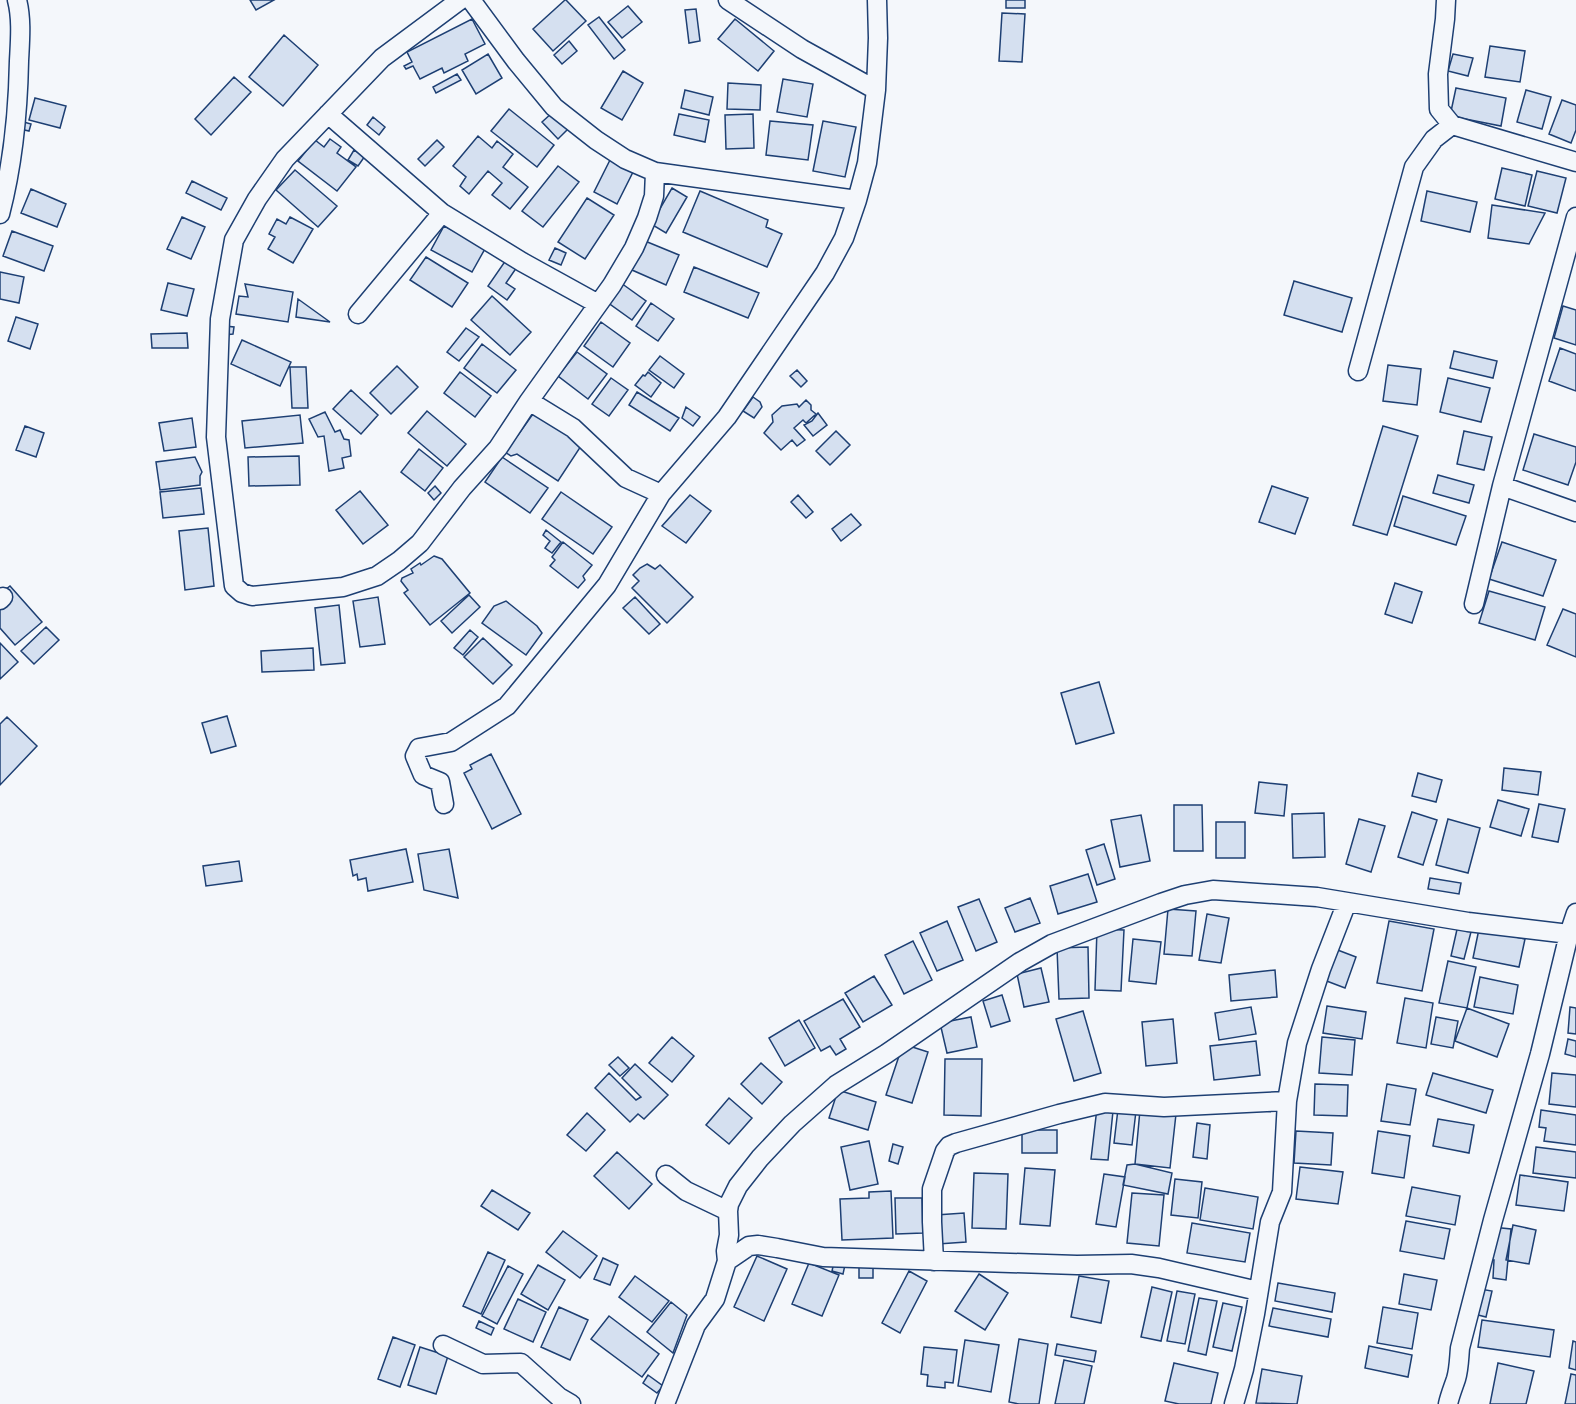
<svg xmlns="http://www.w3.org/2000/svg" width="1576" height="1404" font-family="'Golos Text',sans-serif">
<style>
.building{fill:#d5e0f0;stroke:#1d3f73;stroke-width:1.5}
.lines{fill:none;stroke-linecap:round;stroke-linejoin:round}
.minor-casing{stroke:#1d3f73;stroke-width:21}
.minor{stroke:#f4f7fb;stroke-width:18}
</style>
<rect width="100%" height="100%" fill="#f4f7fb"/>
<path class="building" d="M250,0h24l-18,10z
M565,0h1l20,21 -33,30 -20,-22z
M1006,0h19v8h-19z
M628,6l14,16 -20,16 -14,-16z
M696,9l4,32 -11,2 -4,-33z
M1002,13l23,1 -3,48 -23,-1z
M599,17l26,33 -11,9 -26,-34z
M472,19l13,25 -20,10 3,7 -24,12 -2,-5 -22,11 -7,-13 -7,3 -2,-3 8,-4 -5,-10z
M735,19l39,32 -16,20 -40,-32z
M284,35l34,30 -35,41 -34,-29z
M569,41l8,10 -15,13 -8,-9z
M1490,46l35,5 -5,31 -35,-5z
M488,54l14,24 -26,16 -14,-24z
M1453,54l20,4 -5,18 -20,-5z
M623,71l20,12 -21,37 -21,-12z
M457,74l4,6 -25,13 -3,-6z
M234,77l17,15 -40,43 -16,-16z
M783,79l30,5 -6,33 -30,-5z
M728,83l33,2 -1,25 -33,-1z
M1456,88l50,10 -5,28 -51,-10z
M685,90l28,7 -4,18 -28,-7z
M1526,90l25,7 -9,32 -25,-7z
M35,98l31,8 -6,22 -31,-8z
M1562,100l14,5v25l-5,13 -22,-9z
M509,109l45,36 -17,22 -46,-36z
M553,112l15,17 -10,10 -16,-17z
M679,114l30,6 -4,22 -31,-7z
M753,114l1,34 -28,1 -1,-34z
M373,117l12,10 -6,8 -12,-10z
M20,121l11,3 -2,7 -9,-2z
M770,121l43,4 -5,35 -42,-5z
M823,121l33,6 -11,50 -32,-6z
M478,136l14,12 5,-7 16,13 -10,13 25,20 -18,22 -18,-14 10,-12 -14,-12 -19,23 -9,-8 6,-9 -13,-11z
M330,139l11,8 -4,6 19,14 -19,24 -39,-30 17,-21 9,7z
M437,140l7,7 -19,19 -7,-7z
M354,150l11,6 -7,10 -10,-6z
M610,160l23,12 -16,32 -23,-12z
M558,166l21,16 -36,45 -21,-16z
M1502,168l30,7 -7,31 -30,-7z
M295,170l42,36 -19,21 -42,-37z
M1537,171l29,7 -9,35 -29,-7z
M192,181l35,17 -6,12 -35,-17z
M672,188l15,9 -21,36 -15,-9z
M31,189l35,15 -9,23 -36,-14z
M700,191l68,29 -2,7 16,7 -15,33 -84,-35z
M1427,191l50,11 -7,30 -49,-11z
M587,198l27,17 -29,44 -27,-17z
M1492,205l53,8 -16,31 -41,-6z
M182,217l23,10 -14,32 -24,-10z
M290,217l23,12 -20,34 -25,-14 7,-12 -6,-3 8,-15 9,5z
M444,226l42,21 -14,25 -41,-22z
M12,231l41,15 -9,25 -41,-15z
M645,241l34,14 -13,30 -34,-15z
M555,248l11,5 -5,12 -12,-5z
M426,257l42,26 -16,24 -42,-27z
M506,260l11,7 -11,16 9,6 -8,11 -19,-14z
M694,267l65,26 -11,25 -64,-26z
M0,272l24,5 -5,26 -19,-4z
M1294,281l58,17 -10,34 -58,-17z
M168,283l26,6 -7,27 -26,-6z
M621,283l25,18 -14,19 -25,-18z
M245,284l48,8 -5,30 -52,-8 3,-18 9,1z
M492,296l39,36 -21,23 -39,-35z
M298,299l32,23 -34,-5z
M651,303l23,16 -16,22 -22,-15z
M1563,306l13,4v35l-22,-7z
M16,317l22,7 -8,25 -22,-8z
M601,322l29,21 -17,24 -29,-21z
M225,326l9,1 -1,7 -9,1z
M466,328l13,9 -20,24 -12,-9z
M187,333l1,15h-36l-1,-14z
M242,340l49,22 -11,24 -49,-22z
M482,344l34,26 -19,23 -33,-25z
M1560,348l16,6v37l-27,-10z
M1454,351l43,10 -4,17 -43,-10z
M577,352l30,22 -19,25 -30,-23z
M660,356l24,18 -10,14 -25,-18z
M1388,365l33,4 -4,36 -34,-4z
M397,366l21,21 -27,27 -21,-21z
M290,367h16l2,41h-16z
M797,370l10,11 -6,6 -11,-11z
M460,372l31,24 -16,21 -31,-24z
M648,372l13,11 -10,14 -16,-12 8,-10 2,1z
M611,378l17,12 -19,26 -17,-12z
M1448,378l42,10 -9,34 -41,-10z
M351,390l27,25 -17,19 -28,-25z
M637,392l42,26 -9,13 -41,-26z
M753,397l7,5 2,5 -8,11 -11,-7z
M806,400l5,5v5l5,4 -10,9 -3,-3 -9,8 11,12 -8,6 -5,-6 -11,10 -17,-17 9,-11 -1,-7 10,-9 15,-2 2,3z
M686,407l14,10 -7,9 -11,-8z
M427,411l39,33 -19,22 -39,-33z
M535,411l48,32 -25,38 -41,-27 -6,2 -9,-6 11,-18 5,3z
M325,412l10,20 5,-2 4,9 5,1 2,16 -9,2 2,10 -15,3 -5,-35 -6,1 -9,-18z
M818,413l9,12 -14,11 -9,-11 8,-4z
M300,415l3,28 -58,5 -3,-27z
M192,418l4,29 -32,4 -5,-28z
M25,426l19,7 -8,24 -20,-7z
M1383,426l35,10 -31,99 -34,-10z
M836,431l14,14 -20,20 -14,-14z
M1464,431l28,6 -8,33 -27,-6z
M1534,434l42,13v15l-8,23 -45,-15z
M419,449l24,19 -18,23 -24,-19z
M299,456l1,29 -51,1 -1,-29z
M195,457l7,15 -2,4v9l-40,5 -4,-28z
M502,457l46,31 -18,25 -45,-31z
M1438,475l36,10 -5,18 -36,-10z
M435,486l6,7 -7,7 -6,-7z
M1272,486l36,12 -13,36 -36,-12z
M201,488l3,26 -41,4 -3,-26z
M360,491l28,34 -25,19 -27,-34z
M561,492l51,35 -19,27 -51,-35z
M690,495l21,16 -25,32 -24,-17z
M798,495l15,17 -7,6 -15,-16z
M1403,496l63,20 -10,29 -62,-19z
M851,514l10,11 -20,16 -9,-12z
M208,528l6,58 -29,4 -6,-59z
M546,530l15,12 -9,11 -7,-5 5,-7 -7,-6z
M563,542l29,23 -9,11 2,4 -7,8 -28,-22 5,-6 -3,-3z
M1502,542l54,18 -13,36 -54,-17z
M434,556l8,3 28,34 -40,32 -26,-32 4,-3 -7,-9 1,-3 11,-5 -2,-4 9,-6 1,2z
M647,564l8,5 5,-4 33,32 -26,26 -35,-35 7,-7 -6,-6 7,-7z
M1395,583l27,9 -10,31 -27,-9z
M10,586l32,36 -27,23 -15,-17v-34z
M1489,591l56,16 -10,33 -56,-17z
M469,595l11,12 -28,26 -11,-12z
M378,597l7,47 -25,3 -7,-46z
M635,597l25,27 -11,10 -26,-26z
M506,601l31,25 5,7 -16,22 -44,-32 12,-17z
M339,605l6,58 -24,2 -6,-57z
M1563,609l13,5v43l-29,-12z
M46,627l13,13 -25,24 -13,-13z
M470,630l8,7 -15,18 -9,-7z
M483,638l29,27 -19,19 -29,-27z
M0,643l18,19 -18,17z
M313,648l1,22 -52,2 -1,-21z
M1099,682l15,51 -38,11 -15,-51z
M227,716l9,30 -25,7 -9,-30z
M7,717l30,29 -37,39v-61z
M491,754l30,60 -29,15 -28,-56 8,-4 -2,-4z
M1504,768l37,4 -3,23 -36,-5z
M1418,773l24,7 -6,22 -24,-6z
M1259,782l28,3 -3,31 -29,-3z
M1498,800l31,9 -8,27 -31,-9z
M1539,804l26,5 -7,33 -26,-5z
M1174,805h28l1,46h-29z
M1412,812l25,8 -14,45 -25,-8z
M1324,813l1,44 -32,1 -1,-44z
M1141,815l9,46 -30,6 -9,-47z
M1359,819l26,7 -14,46 -25,-8z
M1448,819l32,9 -12,45 -32,-8z
M1216,822h29v36h-29z
M1104,844l11,35 -18,6 -11,-35z
M406,849l7,33 -45,9 -2,-13 -8,2 -1,-6 -4,2 -3,-16z
M449,849l9,49 -34,-8 -6,-36z
M239,861l3,20 -36,5 -3,-20z
M1088,874l9,28 -39,12 -8,-28z
M1430,878l31,5 -2,11 -31,-5z
M1030,898l10,25 -25,9 -10,-24z
M979,899l18,43 -21,9 -18,-44z
M1168,909l28,2 -4,45 -28,-2z
M1207,914l22,4 -8,45 -22,-3z
M947,921l16,39 -26,11 -17,-38z
M1389,921l45,8 -12,62 -45,-8z
M1458,925l14,3 -8,31 -13,-3z
M1097,929l27,1 -3,61 -26,-1z
M1479,929l46,10 -6,28 -46,-9z
M1133,939l28,3 -5,42 -27,-3z
M913,941l19,39 -28,14 -19,-39z
M1088,947l1,51 -30,1 -2,-51z
M1335,949l21,8 -11,31 -21,-8z
M1448,961l28,6 -9,41 -28,-5z
M1041,968l8,34 -25,5 -7,-33z
M1275,970l2,27 -46,4 -2,-26z
M874,976l18,29 -29,17 -18,-29z
M1480,977l38,8 -5,29 -39,-7z
M1002,995l8,26 -19,6 -8,-26z
M1405,998l28,5 -7,45 -29,-5z
M843,999l17,28 -20,12 6,10 -10,6 -6,-9 -9,5 -17,-30z
M1327,1006l39,6 -4,27 -39,-6z
M1251,1007l5,27 -37,6 -4,-27z
M1570,1007l6,1v26l-8,-1z
M1467,1008l42,16 -12,33 -42,-16z
M1083,1011l18,62 -27,8 -18,-62z
M971,1017l6,30 -30,6 -7,-30z
M1436,1017l22,4 -5,27 -22,-4z
M1173,1019l4,44 -31,3 -4,-44z
M799,1020l16,28 -30,18 -16,-28z
M672,1037l22,19 -22,26 -23,-19z
M1322,1037l33,3 -3,35 -33,-2z
M1568,1039l8,2v16l-11,-3z
M1256,1041l4,34 -46,5 -4,-34z
M903,1044l25,8 -16,51 -26,-8z
M618,1057l11,11 -9,8 -11,-11z
M945,1059h37l-1,57 -37,-1z
M761,1063l21,19 -20,22 -21,-20z
M635,1064l33,31 -24,24 -6,-5 -8,8 -35,-34 14,-15 27,27 5,-3 -19,-19z
M1433,1073l60,17 -7,23 -60,-18z
M1552,1073l24,2v32l-27,-3z
M1315,1084l33,1 -1,31 -33,-1z
M1387,1084l29,5 -6,36 -29,-4z
M838,1090l38,12 -8,28 -39,-12z
M729,1098l23,20 -23,26 -23,-19z
M1097,1108l16,3 -5,49 -17,-1z
M1118,1109l18,2 -4,34 -18,-2z
M1140,1110l36,4 -6,54 -35,-4z
M1541,1110l35,5v30l-32,-4 2,-13 -7,-1z
M587,1113l18,17 -19,21 -19,-16z
M1438,1119l36,6 -5,28 -36,-7z
M1197,1123l13,2 -3,34 -14,-2z
M1022,1130h35v23h-35z
M1296,1131l37,2 -2,32 -37,-2z
M1378,1131l32,5 -6,42 -32,-5z
M869,1141l9,43 -28,6 -9,-43z
M893,1144l10,3 -5,17 -9,-3z
M1536,1147l40,5v26l-43,-5z
M617,1152l35,32 -23,25 -35,-33z
M1135,1164l37,9 -4,21 -45,-9 4,-20z
M1300,1167l43,5 -5,32 -42,-5z
M1025,1168l30,2 -5,56 -30,-2z
M974,1173l34,1 -2,55 -34,-1z
M1104,1174l21,3 -9,50 -20,-3z
M1520,1175l48,7 -4,29 -48,-6z
M1175,1179l27,3 -4,36 -27,-3z
M1412,1187l48,9 -5,29 -49,-9z
M1205,1188l53,9 -5,32 -53,-9z
M492,1190l38,23 -12,17 -37,-24z
M891,1191l2,47 -51,2 -2,-41 29,-1v-6z
M1132,1193l32,2 -5,51 -32,-3z
M895,1198h27l1,35 -27,1z
M964,1213l2,29 -28,2 -2,-29z
M1406,1221l44,8 -6,30 -44,-8z
M1192,1223l58,10 -5,29 -58,-9z
M1513,1225l23,5 -7,34 -23,-4z
M1492,1227l19,2 -5,51 -13,-2 1,-18h-5z
M563,1231l34,25 -17,22 -34,-26z
M488,1252l17,8 -24,54 -18,-8z
M757,1256l30,13 -23,52 -30,-14z
M603,1258l15,7 -8,20 -16,-6z
M834,1262l11,3 -2,9 -11,-3z
M809,1263l30,12 -17,41 -30,-12z
M538,1265l27,15 -17,30 -27,-16z
M508,1266l15,8 -26,50 -15,-8z
M859,1266l14,1v11h-14z
M909,1271l18,10 -27,52 -18,-10z
M979,1274l29,19 -23,37 -30,-19z
M1404,1274l33,6 -6,30 -32,-6z
M635,1276l34,25 -17,21 -33,-25z
M1079,1276l30,5 -8,42 -30,-6z
M1278,1283l57,10 -3,19 -57,-11z
M1152,1287l20,5 -11,49 -20,-4z
M1480,1289l12,2 -6,26 -12,-3z
M1177,1291l18,3 -10,50 -18,-3z
M1199,1298l18,3 -11,54 -18,-4z
M518,1299l28,13 -13,30 -29,-13z
M671,1302l16,13 -14,38 -26,-21z
M1223,1303l19,4 -10,44 -19,-4z
M559,1307l29,13 -18,40 -29,-13z
M1383,1307l35,6 -6,36 -35,-6z
M1273,1308l58,11 -3,18 -59,-11z
M609,1316l50,38 -17,23 -51,-38z
M1482,1320l72,10 -4,27 -72,-10z
M479,1321l15,7 -3,7 -15,-7z
M393,1337l22,8 -15,42 -22,-8z
M1019,1339l29,5 -9,60h-20l-10,-2z
M965,1340l34,5 -8,47 -33,-6z
M1573,1341l3,1v28l-7,-2z
M1057,1344l39,7 -2,11 -39,-7z
M1369,1346l43,9 -4,22 -43,-9z
M420,1347l28,9 -12,38 -28,-9z
M924,1347l33,3 -4,33 -8,-1v6l-18,-2 1,-11 -7,-1z
M1064,1360l28,6 -8,38h-29z
M1174,1363l44,10 -7,31h-32l-14,-3z
M1498,1363l36,8 -8,33h-36z
M1262,1369l40,7 -5,28 -41,-1z
M1571,1374l5,1v29h-11z
M648,1375l15,11 -6,7 -14,-10z"/>
<g class="lines">
<defs>
<path id="minor" d="M460,0l-78,58 -97,101 -28,40 -23,41 -14,79 -4,118 18,149 8,7 10,3 91,-9 34,-11 22,-15 21,-18 42,-55 36,-40 31,-47 83,-116 22,-37 13,-30 7,-22 1,-24
M471,0l45,61 38,46 42,33 29,19 30,13 202,28
M728,0l74,49 74,41
M1446,0l-1,19 -7,55 1,35 13,16 124,37
M328,114l114,99 80,49 76,42
M0,214c13,-50 18,-101 19,-153 1,-20 3,-42 -2,-61
M358,314l84,-101
M1358,371l56,-204 20,-28 18,-14
M529,401l44,27 53,50 35,16
M1502,486l74,26
M0,600l3,-3
M1474,604l28,-118 74,-269
M444,804l-4,-22 -17,-7 -8,-19 4,-8 32,-6 56,-36 100,-121 54,-91 66,-77 98,-144 19,-35 13,-38 10,-37 9,-73 2,-52 -1,-38
M666,1175l20,16 42,20
M727,1261l22,-15 9,-1 19,3 46,9 254,8 54,-1 28,4 99,23
M934,1261l-2,-39v-33l13,-38 4,-5 7,-3 103,-29 46,-11 59,4 123,-6
M443,1345l40,19 38,-1 38,34 12,7
M665,1404l31,-79 19,-26 12,-38 -1,-10 3,-16 -1,-24 1,-7 9,-18 22,-28 32,-34 44,-39 50,-31 134,-92 32,-18 109,-41 24,-8 28,-5 104,7 151,25 101,12
M1234,1404l10,-35 11,-55 15,-92 12,-30 5,-91 10,-58 24,-74 26,-67
M1448,1404c2,-9 5,-16 8,-25 3,-10 3,-20 4,-31l33,-128 47,-166 29,-120 7,-21"/>
</defs>
<use href="#minor" class="minor-casing"/>
<use href="#minor" class="minor"/>
</g>
</svg>
